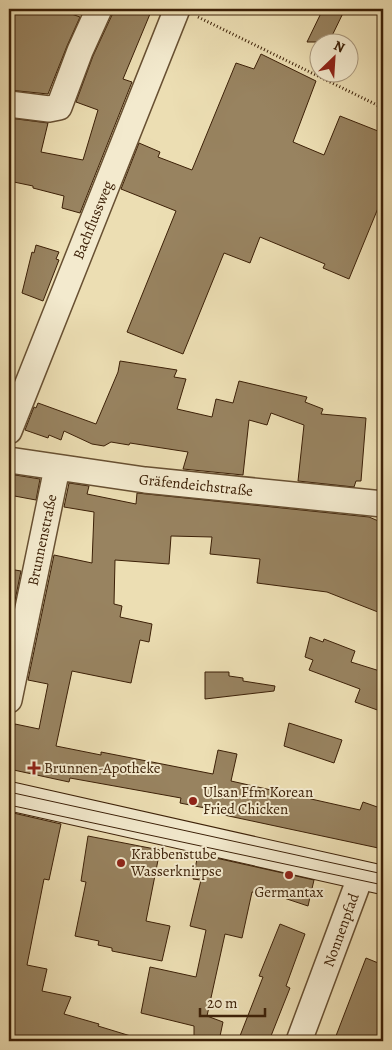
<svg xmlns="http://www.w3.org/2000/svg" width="392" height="1050" font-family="Alegreya,serif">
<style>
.building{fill:#988360;stroke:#3c2007}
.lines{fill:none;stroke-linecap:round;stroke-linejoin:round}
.street-casing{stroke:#685032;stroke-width:28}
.secondary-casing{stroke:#3c2007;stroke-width:30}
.path{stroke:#3c2007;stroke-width:3;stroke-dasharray:1 2.5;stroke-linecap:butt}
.street{stroke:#f3eace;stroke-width:25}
.secondary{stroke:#f3eace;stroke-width:28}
.tram{stroke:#3c2007;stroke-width:1}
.poi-dot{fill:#8f2418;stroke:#f3eace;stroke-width:2}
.labels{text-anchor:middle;stroke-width:4;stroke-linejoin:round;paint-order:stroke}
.street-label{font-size:15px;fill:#3c2007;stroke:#f3eace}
.poi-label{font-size:15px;fill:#3c2007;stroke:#f3eace;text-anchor:start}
</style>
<rect width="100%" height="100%" fill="#ecdeb3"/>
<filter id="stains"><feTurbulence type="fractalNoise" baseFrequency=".004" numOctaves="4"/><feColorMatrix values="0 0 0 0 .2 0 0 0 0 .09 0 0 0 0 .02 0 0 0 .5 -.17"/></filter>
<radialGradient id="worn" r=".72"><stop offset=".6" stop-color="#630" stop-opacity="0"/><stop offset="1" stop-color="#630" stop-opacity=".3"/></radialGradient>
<path class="building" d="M9,9h62l-2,4 11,4 -13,29 -19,48 -39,-4z
M113,9h25l12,5 -27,65 9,3 -52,131 -18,-5 2,-12 -31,-8v-2l-24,-5v-63l39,5 -7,29 42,8 15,-50 -22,-8 17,-46 19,-41z
M323,9h22l-16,33h-22z
M261,54l55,27 -23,61 31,13 16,-39 43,17v63l-34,83 -26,-11 2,-4 -65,-27 -10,26 -26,-10 -41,101 -56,-22 49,-121 -55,-22 18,-46 21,9 -2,5 34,13 44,-107 18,6z
M36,245l23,7 -3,7 3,1 -16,41 -21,-8 10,-41 2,1z
M120,361l57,9 -3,7 12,2 -9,30 35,8 4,-18 17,4 6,-22 68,16 -2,5 18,7 -2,5 45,4 -5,63h-5l-2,6 -56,-6 6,-56 -33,-12 -4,12 -18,-5 -6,55 -60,-6 5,-17 -58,-9 -1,2 -18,-3 -7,4 -12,-2 -28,-13 -3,9 -12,-5 -1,3 -23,-8 9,-23 2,1 2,-5 58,21 22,-52z
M9,474l31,5 -4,21 -27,-5z
M69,483l20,3 -2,8 49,10 1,-11 232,24 14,6v91l-56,-22 -70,-9 3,-24 -50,-5 2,-17 -41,-1 -2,28 -54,-4 -1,44 8,2 -2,11 32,7 -3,18 -9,-2 -9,43 -59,-12 -16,75 45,9v-3l112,22 5,-24 19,4 -6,27 129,29 3,-8 20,7v40l-159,-34 1,-3 -45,-9 1,-5 -111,-20 -1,4 -60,-13v-12l6,-33 24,5 9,-45 -20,-4 26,-125 38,8 2,-51 -30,-5z
M9,569l12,2 -12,59z
M310,637l13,5 1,-3 31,12 -4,11 32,10v40l-28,-10 5,-13 -51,-19 4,-10 -8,-3z
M205,672h24v4l14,2v3l32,5 -1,5 -69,8z
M289,723l53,17 -8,23 -50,-17z
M9,812l52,12 -12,56 -5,-1 -17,86 20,4 -5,22 29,6 -7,17 35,10 -1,2 36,11v4h-125z
M88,836l72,14 -14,71 24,5 -8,35 -50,-10v-3l-14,-3 1,-4 -24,-5 11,-54 -5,-1z
M198,854l116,26 -6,26 -42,-14 -1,2 -13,-2 -10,46 -17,-4 -18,82 16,6 -4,19h-25v-15l-53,-13 9,-46 46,10 10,-47 -16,-4 11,-46 -8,-1z
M280,924l25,10 -19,52 4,2 -21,53h-31l25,-64 -4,-1z
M366,958l17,7v76h-49z"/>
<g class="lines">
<defs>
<path id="street" d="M9,104l40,5 10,-2 21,-56 19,-42
M9,431l168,-422
M9,460l136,20 238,24
M9,700l48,-232
M299,1041l62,-166"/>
<path id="secondary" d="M9,796l374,84"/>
</defs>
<use href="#street" class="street-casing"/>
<use href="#secondary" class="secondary-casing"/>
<path class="path" d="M198,17l185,91"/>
<use href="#street" class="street"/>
<use href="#secondary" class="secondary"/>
<path class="tram" d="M9,792l374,82
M9,805l374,80"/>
</g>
<g class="poi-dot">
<path d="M31.5 760.5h5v5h5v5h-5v5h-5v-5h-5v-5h5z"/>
<circle cx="193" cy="801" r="5"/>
<circle cx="121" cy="863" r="5"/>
<circle cx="289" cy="875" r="5"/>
</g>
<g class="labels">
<g class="street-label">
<text transform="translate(93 220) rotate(-68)" y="5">Bachflussweg</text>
<text transform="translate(196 485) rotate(6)" y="5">Gräfendeichstraße</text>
<text transform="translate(42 540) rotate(-78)" y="5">Brunnenstraße</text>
<text transform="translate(341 930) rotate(-70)" y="5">Nonnenpfad</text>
</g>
<g class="poi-label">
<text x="44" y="773">Brunnen-Apotheke</text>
<text x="203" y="797">Ulsan Ffm Korean<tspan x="203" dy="17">Fried Chicken</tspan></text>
<text x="131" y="859">Krabbenstube<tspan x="131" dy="17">Wasserknirpse</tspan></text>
<text x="289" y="897" text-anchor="middle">Germantax</text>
</g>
</g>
<rect width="392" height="1050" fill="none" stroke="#ecdeb3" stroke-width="30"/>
<rect x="10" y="10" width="372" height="1030" fill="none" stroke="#3c2007" stroke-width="2.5"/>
<rect x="15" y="15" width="362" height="1020" fill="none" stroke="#3c2007"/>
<g transform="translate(334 58) rotate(25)"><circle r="24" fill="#f3eace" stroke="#aa997e"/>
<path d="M0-4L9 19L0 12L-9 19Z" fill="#8f2418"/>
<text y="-8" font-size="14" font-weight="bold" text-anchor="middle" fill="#3c2007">N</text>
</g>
<path d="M200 1008v8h65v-8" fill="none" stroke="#3c2007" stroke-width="2.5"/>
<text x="207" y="1008" font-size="15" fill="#3c2007" stroke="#f3eace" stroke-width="4" paint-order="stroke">20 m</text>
<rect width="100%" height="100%" filter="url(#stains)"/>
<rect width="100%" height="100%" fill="url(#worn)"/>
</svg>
